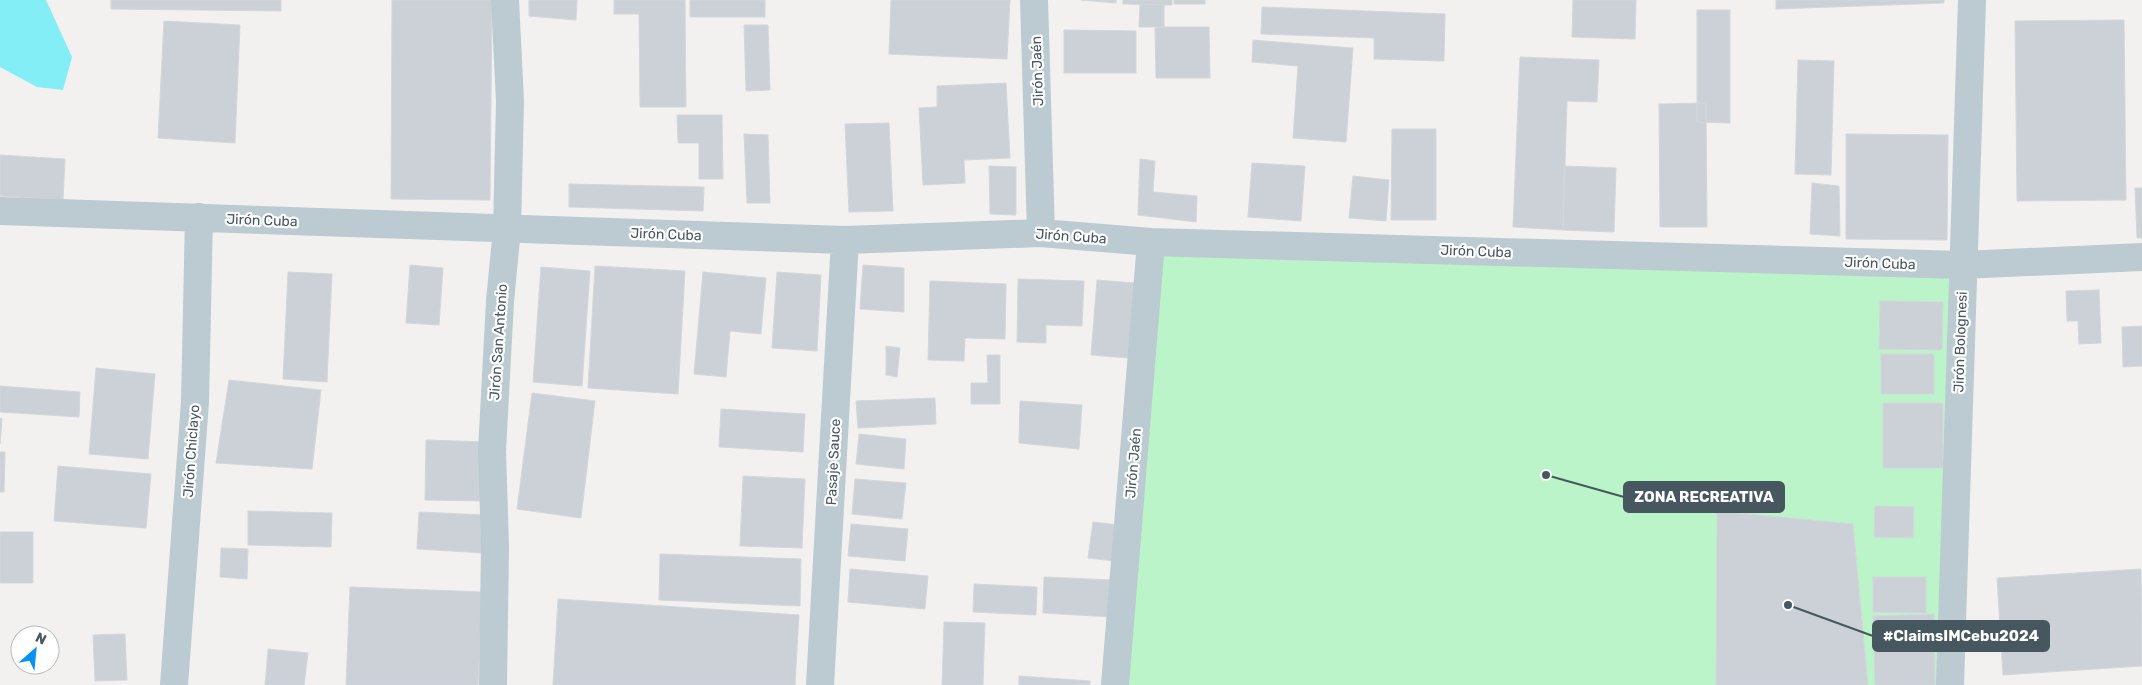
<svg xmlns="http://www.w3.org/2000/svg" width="2142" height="685" font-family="Rubik,sans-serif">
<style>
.green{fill:#bbf4c8}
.water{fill:#83eef5}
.building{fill:#cbd1d6;stroke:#d3d7dc}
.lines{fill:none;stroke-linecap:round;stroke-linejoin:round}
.street{stroke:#bccad1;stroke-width:28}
.labels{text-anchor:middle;stroke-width:4.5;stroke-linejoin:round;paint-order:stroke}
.street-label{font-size:14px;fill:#465760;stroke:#fff}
.leader{fill:none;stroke:#465760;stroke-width:2}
.callout-dot{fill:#465760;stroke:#fff;stroke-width:2}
.callout{fill:#465760;stroke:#465760;stroke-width:2}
.callout-label{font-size:15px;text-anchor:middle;font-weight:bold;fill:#fff}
</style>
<rect width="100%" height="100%" fill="#f3f0f0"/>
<path class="green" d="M1151,242l811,23 -5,420h-842z"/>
<path class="water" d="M0,0h46l26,57 -9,33 -26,-3 -37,-20z"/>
<path class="building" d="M111,0h170v11l-170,-2z
M392,0h100l-2,200 -99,-1z
M529,0h48l-1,20 -47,-4z
M614,0h71l1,107h-46l-1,-93h-25z
M690,0h75v17h-75z
M891,0h119l-3,59 -118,-5z
M1081,0h35v3z
M1123,0h49v5l-49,-1z
M1174,0h31v4h-31z
M1573,0h63l-1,39 -63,-2z
M1776,0h168v3l-168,6z
M1140,4l24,1v22h-25z
M1262,7l183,7 -1,47 -70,-2v-21l-113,-4z
M1697,10h33v113l-33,-1z
M2124,20l2,180 -109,1 -2,-180z
M164,21l76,4 -5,118 -77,-5z
M744,25h24l2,65 -24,1z
M1164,27h45l1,51h-54l-1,-50z
M1064,30l72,1v42h-72z
M1253,40l100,8 -7,94 -53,-4 5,-72 -46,-4z
M1520,57l79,3 -2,42 -30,-1 -4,129 -50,-3z
M1798,60l36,1 -3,114 -36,-1z
M1006,83l4,75 -46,2 1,23 -42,2 -4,-77 18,-1v-21z
M1706,103l1,124h-47l-1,-123z
M677,115h45l1,64h-24v-36h-21z
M889,123l4,88 -44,1 -4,-88z
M1392,129h44v91h-45z
M744,134l24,1 2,68h-23z
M1846,134l102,1 -1,105 -101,-1z
M0,155l65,4 -2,41 -63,-4z
M1140,159l15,2 -2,31 44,4 -1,26 -58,-7z
M1252,163l53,3 -4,55 -53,-4z
M989,166l27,1v48l-26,-1z
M1564,166l52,2 -2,64 -51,-2z
M1353,176l36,4 -3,41 -37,-3z
M1812,183l27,3 1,50 -30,-2z
M569,184l135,3 -1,24 -134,-4z
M2135,188h7v50h-5z
M410,265l33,3 -4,57 -33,-2z
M863,265l41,3v44l-44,-3z
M595,266l90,5 -7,123 -90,-6z
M541,267l49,4 -8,115 -49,-4z
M288,272l44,2 -5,108 -44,-3z
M703,272l63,6 -5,56 -31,-3 -4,46 -32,-3z
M777,272l44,3 -4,76 -45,-3z
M1018,279l66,2 -2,45 -36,-1v18l-29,-1z
M1097,280l49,4 -6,75 -49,-4z
M930,281l76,3 -1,55 -40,-1 -1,23 -36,-1z
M2099,290l2,53 -22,1 -1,-23h-11l-1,-30z
M1880,301l63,1 -1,48 -63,-1z
M2142,326v40l-19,1 -1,-40z
M886,346l14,2 -3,29 -11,-2z
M1881,354h53v40h-53z
M987,355h13v49h-29v-21h17z
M96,368l59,6 -7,85 -59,-5z
M229,380l92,10 -9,79 -96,-6z
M0,386l80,6 -1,25 -79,-5z
M532,393l63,8 -14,117 -64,-9z
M935,398l1,26 -78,4 -2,-27z
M1020,401l62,4 -3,44 -60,-6z
M1883,403h60v65h-60z
M721,409l84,5 -2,38 -84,-5z
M0,418l2,1 -2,25z
M859,434l47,5 -2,30 -48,-5z
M426,440l62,2 -2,59 -61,-1z
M0,452h5l-1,40h-4z
M58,466l93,8 -5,54 -92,-7z
M743,476l62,3 -3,69 -62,-2z
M855,479l51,4 -4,36 -50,-5z
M1875,506l39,1 -1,31 -39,-1z
M248,511l84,2 -1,34 -83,-2z
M1717,511l136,13 15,161h-152z
M419,512l67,3 -1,38 -68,-4z
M1093,522l34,4 -4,36 -35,-4z
M851,524l57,5 -3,32 -57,-5z
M0,532h33v51h-33z
M221,548l27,1 -1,30 -27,-2z
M660,554l141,5 -1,47 -141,-6z
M850,569l78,7 -3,33 -77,-7z
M2141,569l1,97 -139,9 -6,-97z
M1044,577l69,3 -2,37 -68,-4z
M1873,577h53v36l-53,-1z
M974,584l63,3 -1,28 -63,-3z
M350,587l132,5 -4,93h-132z
M558,599l241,16 -4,70h-242z
M1934,614l1,71h-60l-2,-69z
M944,622l41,1 -2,62h-41z
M125,634l2,46 -32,1 -2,-46z
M268,649l40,4 -4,32h-39z
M1019,676l71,5v4h-71z"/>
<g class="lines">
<path class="street" d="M1034,0l7,233
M0,211l845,29 196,-7 110,9 811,23 180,-8
M174,685l21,-283 4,-185
M493,685l2,-138 -3,-96 8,-150 7,-72 3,-128 -5,-101
M820,685l25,-445
M1115,685l36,-443
M1950,685l22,-685"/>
</g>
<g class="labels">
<g class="street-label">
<text transform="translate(1037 71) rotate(-92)" y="5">Jirón Jaén</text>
<text transform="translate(262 220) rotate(2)" y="5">Jirón Cuba</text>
<text transform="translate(666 234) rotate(2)" y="5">Jirón Cuba</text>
<text transform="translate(1071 236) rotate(4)" y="5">Jirón Cuba</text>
<text transform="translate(1476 251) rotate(2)" y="5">Jirón Cuba</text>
<text transform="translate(1880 263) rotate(2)" y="5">Jirón Cuba</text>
<text transform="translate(498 342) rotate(-86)" y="5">Jirón San Antonio</text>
<text transform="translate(1960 342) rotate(-88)" y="5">Jirón Bolognesi</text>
<text transform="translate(191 451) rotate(-86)" y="5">Jirón Chiclayo</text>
<text transform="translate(833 462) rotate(-87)" y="5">Pasaje Sauce</text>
<text transform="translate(1133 463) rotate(-85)" y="5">Jirón Jaén</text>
</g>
</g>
<path class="leader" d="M1546 475L1624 497M1788 605L1873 636"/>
<g class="callout-dot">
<circle cx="1546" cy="475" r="5"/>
<circle cx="1788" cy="605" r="5"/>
</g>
<g class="callout">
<rect x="1624" y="482" width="160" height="30" rx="5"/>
<rect x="1873" y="621" width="176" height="30" rx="5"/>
</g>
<g class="callout-label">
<text x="1704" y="502">ZONA RECREATIVA</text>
<text x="1961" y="641">#ClaimsIMCebu2024</text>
</g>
<g transform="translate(35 650) rotate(27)"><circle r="24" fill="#ffffff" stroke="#b5bcbf"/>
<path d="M0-4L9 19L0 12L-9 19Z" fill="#0792f6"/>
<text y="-8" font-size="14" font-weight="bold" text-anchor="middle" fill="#465760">N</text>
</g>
</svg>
